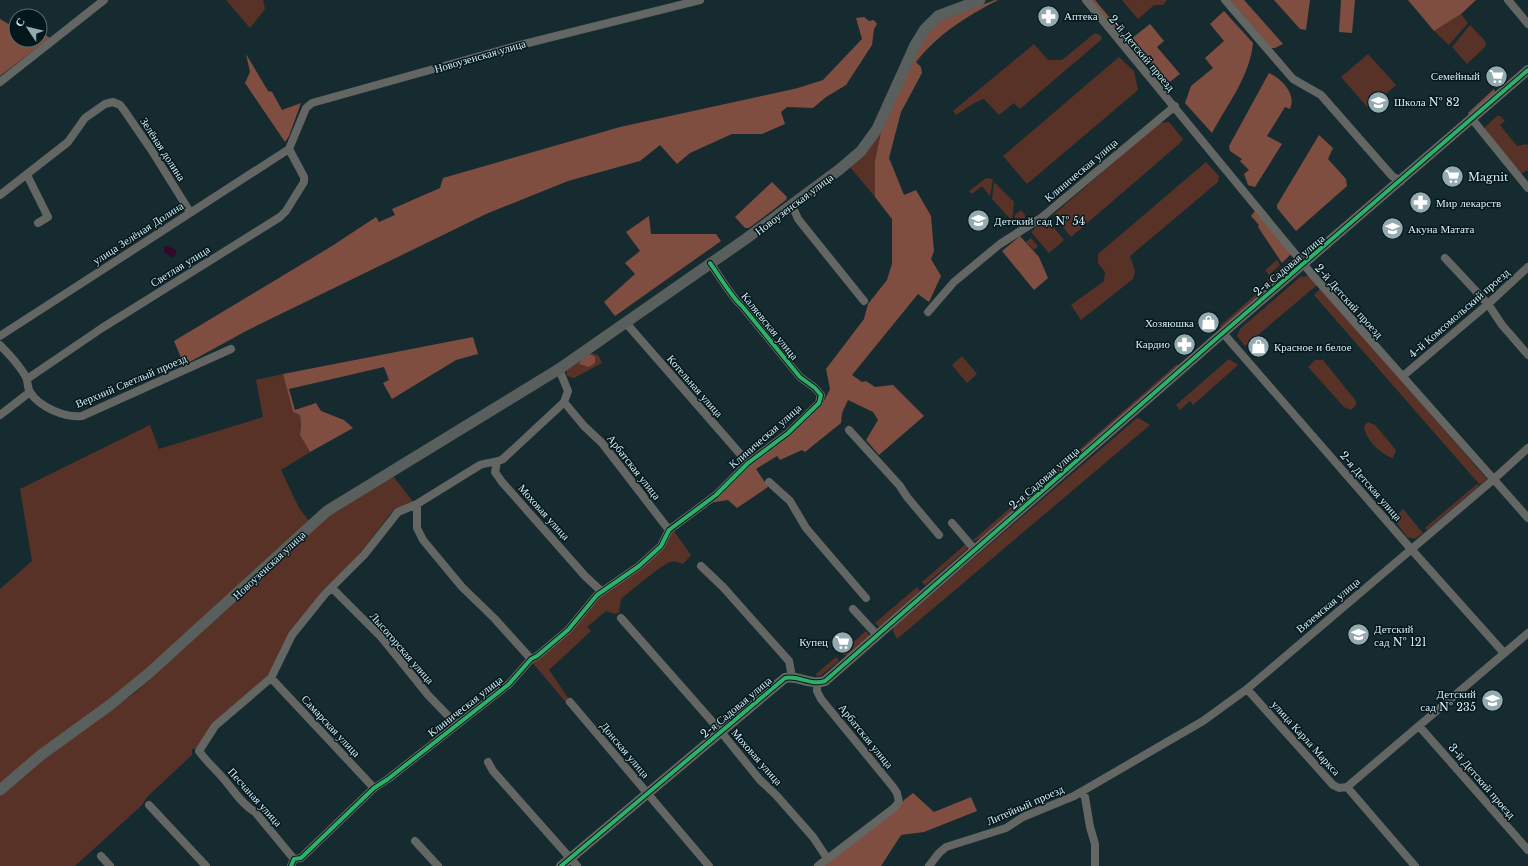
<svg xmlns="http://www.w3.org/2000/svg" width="1528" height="866" font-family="'Libre Baskerville',serif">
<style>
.green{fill:#593227}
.forest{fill:#804e41}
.water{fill:#300a2c}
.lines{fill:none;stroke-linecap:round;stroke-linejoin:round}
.minor{stroke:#646663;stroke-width:8}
.tertiary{stroke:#646663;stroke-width:10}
.secondary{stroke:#595f5d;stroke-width:11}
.cycleway-casing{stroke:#04181c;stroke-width:6}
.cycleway{stroke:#2db169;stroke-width:4}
.labels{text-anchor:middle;stroke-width:3;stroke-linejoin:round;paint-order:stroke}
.poi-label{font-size:11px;fill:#d5eef5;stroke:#04181c;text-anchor:start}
.street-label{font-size:11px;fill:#d5eef5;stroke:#04181c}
</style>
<rect width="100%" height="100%" fill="#162b30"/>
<path class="green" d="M226,0h37l2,9 -15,19z
M1122,0h45l-4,5h-9l-16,14z
M1461,14l7,9 -19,22 -15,-14z
M1470,25l16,17 -1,5 -18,17 -15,-17z
M1095,33l7,3 -1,4 -81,69 -6,-6 -15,12 -15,-16 -10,4 -18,12 -3,-4 81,-67 14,16h14z
M1368,54l28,31 -27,24 -28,-32z
M1119,57l15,14 4,19 -111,94 -24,-28z
M1497,116h3l5,5 -5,4 17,21 10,-2 1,2v24l-7,4 -37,-44 1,-3z
M1169,122l14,17 -4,5 -108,93 -18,-22 106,-92z
M881,132l-6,29v36l-25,-30z
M1206,162l13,14 -1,6 -88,74 5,15 -2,8 -52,41 -10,-15 33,-24 1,-9 -7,-9v-9z
M986,178l7,1 -3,17 -8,-10 -10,8 -3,-3z
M994,182l20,20 -2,19 -20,-22z
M1021,210l4,5v3l-5,5 -5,-1v-7z
M1046,218l18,22 -15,13 -18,-21z
M1031,238l7,8 -4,4 -8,-8z
M1291,259l1,5 -23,20 -3,-3z
M1277,260l3,5 -11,10 -4,-5z
M1309,276l8,9 -72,61 -8,-10 3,-7 60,-52z
M1321,288l166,191 -7,6 -166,-190z
M1256,294l3,3 -37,32 -2,-3z
M590,353l8,2 4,8 -28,15 -7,-2 -1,-7z
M962,356l15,18 -10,9 -15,-18z
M1229,359l9,6 -45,40 -3,-4 -10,9 -4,-5z
M1315,360h8l33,41v4l-5,5 -7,-3 -36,-40z
M1177,364l4,4 -138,120 -3,-4z
M283,374l10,38 7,3 1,11 -1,9 10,17 -29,18 18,38 10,13 -163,151 -146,112v-195l32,-28 -12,-72 130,-64 9,24 104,-32 -7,-37z
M1137,418l3,1 10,6 -253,214 -4,-8 1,-4z
M1368,422l7,3 21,25 -3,8c-12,-3 -28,-19 -29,-32z
M393,476l21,27 -9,2 -14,8 -36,47 -33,31 -55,88 -69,69 -6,1v6l-45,42 -5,8 -67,61h-75v-71l43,-36 93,-67 192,-176z
M1477,484l2,2 -52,44 -2,-2z
M1025,495l-1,8 -42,35 -11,4z
M1403,509l20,24 -8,6 -8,-2 -12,-16 2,-6z
M673,530l18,25 -8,9c-5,-2 -9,-4 -13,-2 -7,2 -41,30 -49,37l-2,13 -3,2 -10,-3 -19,16 4,4 -42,39 20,29 -1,6 -36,-43 68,-68 41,-27 24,-19z
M966,544l1,5 -42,36 -3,-3z
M917,587l3,4 -41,36 -4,-4z
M866,631l4,5 -24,20 -4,-4z
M836,657l3,4 -19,15h-3l-1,-2z"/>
<path class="forest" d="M995,0h3c-32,17 -59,33 -82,62l5,5 1,6 -21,39 -12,46 15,37 12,-5 15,26 3,35 -3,8 10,17 -12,26 -11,-8 -66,81 10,7 4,-1 9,6 18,-2 31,31 -45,39 -13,-15 12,-20 -5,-8 -25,-12 -6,13 -1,10 -36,29 -3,-2 -22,10 -3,-4 -21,13 12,18 -31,21 -9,-8 -19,3 44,-42 69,-56 8,-16 -4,-20 38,-50 4,-15 19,-24 5,-16v-45l-17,-22v-36l6,-29 39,-86 10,-16 9,-9z
M1089,0h6l30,36 -4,2z
M1230,0h14l39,44 -8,4h-4z
M1274,0h36l-4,30 -6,-1z
M1341,0h14l-3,33 -13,-1z
M1408,0h68l-15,14 -27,17z
M1224,11l29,32c-3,33 -26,62 -41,90l-27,-30 6,-17 22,-18 -8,-10 19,-17 -14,-17z
M864,17l5,4 5,-1 3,4 -3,5 -2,16 -26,40 -20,12 -13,11 -26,-1 -6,5 4,12 -23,10h-30l-42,19 -13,11 -17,-19 -20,16 -72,20 -82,33 -240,117 -62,34 -10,-24 158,-95 44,-29 3,5 16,-7 -3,-6 48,-21 3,-10 177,-51 178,-39 25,-8 39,-41 -6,-21z
M0,19l10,6 6,1v14h24v-9l10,7 -50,38z
M1150,24l14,17 -7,6 23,27 -13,10 -36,-45z
M246,54l22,37 4,1 10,18 19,-7 -12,33 -4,6 -40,-59 5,-11z
M1269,73c12,5 28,21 21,36l-5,-2 -18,29 15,8 -27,43 -7,-2 -4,-11 5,-4 -9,-9 2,-2 -12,-8 -1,-5z
M1494,89l2,5 -27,21 -1,-2z
M1319,135l14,13 -5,11 18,20 1,7 -51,45 -19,-23v-3z
M772,182l15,15 -1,3 -37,28h-4l-10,-11z
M1256,210l35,44 -9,9 -24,-36 1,-2 -8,-9z
M649,216l2,18h65l5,7 -106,75 -11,-14 31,-28 -10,-11 15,-12 -14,-19z
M1020,236l19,21 9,21 -14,12 -32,-39z
M473,337l5,17 -22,6 -64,39 -9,-16 6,-3 -5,-13 -95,22 6,21 21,-7 5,8 23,9 9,8 -43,24 -10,-17 1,-9 -1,-11 -7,-3 -10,-38z
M590,354l5,3v6l-6,4 -10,-3 2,-4z
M913,793l21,19 37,-15 6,14 -53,21 -23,3 -20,31h-59l80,-62 2,-4z"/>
<path class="water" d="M167,246l9,4 -1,6 -4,1 -7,-5v-5z"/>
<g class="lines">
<path class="minor" d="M1086,0l224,272 218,246
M1225,0l68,79 28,16 71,81 9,5
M1508,0l20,24
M0,82l104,-82
M1472,119l56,69
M289,149l17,-41 6,-5 204,-57 184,-46
M27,175l21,42 -10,6
M0,195l68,-53 17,-24 20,-14 8,-2 7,3 4,5 28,41 38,61
M792,205l6,14 66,82
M1445,258l43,46 14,21 26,30
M928,312l26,-30 46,-38 41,-26 134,-112
M626,323l122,140
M1223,333l188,216 93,104
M0,336l289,-187
M0,345c9,9 20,21 26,32 2,4 1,10 4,15 9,15 35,26 52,24l149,-67
M1403,376l85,-72 40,-37
M27,379l75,-51 178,-111 6,-6 18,-29v-5l-15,-28
M564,402l20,24 18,17 67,87
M0,415l30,-23
M849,430l51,56 7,11 32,38
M497,462l-2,10 7,10 83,94 16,15
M769,482l21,19 16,27 60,70
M417,504v24l6,12 39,47 33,32 36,40
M952,523l23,27
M701,566l22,21 66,74 3,16
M332,588l50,50 46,57 28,29
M853,609l24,26
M621,618l96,109 43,53 16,15 37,42 14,21
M271,678l103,110
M817,683v8l4,8 72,88 4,6 2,9 -5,6 -76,58
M1247,689l86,96 6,3 8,-1
M570,702l139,164
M1419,726l109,124
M488,762l5,9 84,95
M1347,787l181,-154
M1347,787l68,79
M1081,792l4,5 5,30 5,17v22
M149,805l57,61
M415,841l23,25
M101,856l9,10
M294,859l-39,-47c-14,-8 -22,-23 -33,-35 -8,-9 -16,-16 -23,-26l16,-25 56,-48 21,-43 33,-41 39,-39 34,-43 19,-8 63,-39c8,-3 16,-2 23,-6l56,-52 5,-5 4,-11 -9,-22
M291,866l3,-7 7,-1 73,-70 14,-9 121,-95 22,-25 6,-3 31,-26 29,-35 42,-29 22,-20 8,-16 47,-35 32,-32 40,-30 31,-30 2,-8 -6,-7 -15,-11 -58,-71c-10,-8 -23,-31 -32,-43
M929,866l10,-13 7,-6 60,-19 17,-11 51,-21 129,-75 44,-32 247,-210 34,-31"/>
<path class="tertiary" d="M561,866l224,-188c14,-3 25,8 40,3l392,-343 311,-268"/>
<path class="secondary" d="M0,790l41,-35 69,-50 38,-31 179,-163 232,-142 188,-131 93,-69 21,-18 16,-22 38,-84 10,-16 13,-13 42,-16"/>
<defs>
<path id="cycleway" d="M291,866l3,-7 7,-1 73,-70 14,-9 121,-95 22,-25 6,-3 31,-26 29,-35 42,-29 22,-20 8,-16 47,-35 32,-32 40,-30 31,-30 2,-8 -6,-7 -15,-11 -58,-71c-10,-8 -23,-31 -32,-43
M561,866l224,-188c14,-3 25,8 40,3l392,-343 311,-268"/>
</defs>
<use href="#cycleway" class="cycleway-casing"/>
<use href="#cycleway" class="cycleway"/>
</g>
<defs>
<symbol id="pharmacy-disc" viewBox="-11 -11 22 22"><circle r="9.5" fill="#92aab0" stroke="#04181c"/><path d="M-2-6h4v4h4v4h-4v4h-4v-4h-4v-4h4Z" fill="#fff"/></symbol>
<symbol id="supermarket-disc" viewBox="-11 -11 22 22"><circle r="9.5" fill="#92aab0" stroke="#04181c"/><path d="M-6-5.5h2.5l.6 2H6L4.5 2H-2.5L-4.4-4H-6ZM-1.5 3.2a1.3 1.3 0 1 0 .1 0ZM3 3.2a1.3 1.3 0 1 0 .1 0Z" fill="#fff"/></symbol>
<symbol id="school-disc" viewBox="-11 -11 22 22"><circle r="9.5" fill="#92aab0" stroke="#04181c"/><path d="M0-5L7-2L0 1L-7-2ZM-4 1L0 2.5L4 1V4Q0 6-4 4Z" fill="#fff"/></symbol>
<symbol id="shop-disc" viewBox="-11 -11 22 22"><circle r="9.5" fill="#92aab0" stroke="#04181c"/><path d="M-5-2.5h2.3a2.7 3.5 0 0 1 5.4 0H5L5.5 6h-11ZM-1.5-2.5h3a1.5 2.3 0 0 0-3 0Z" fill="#fff"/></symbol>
</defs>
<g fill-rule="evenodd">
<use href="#pharmacy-disc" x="1036" y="4" width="25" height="25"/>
<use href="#supermarket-disc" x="1484" y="64" width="25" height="25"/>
<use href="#school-disc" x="1366" y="90" width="25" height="25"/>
<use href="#supermarket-disc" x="1440" y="164" width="25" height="25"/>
<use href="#pharmacy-disc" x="1408" y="190" width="25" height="25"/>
<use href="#school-disc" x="966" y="208" width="25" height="25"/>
<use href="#school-disc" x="1380" y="216" width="25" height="25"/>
<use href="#shop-disc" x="1196" y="310" width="25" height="25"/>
<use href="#pharmacy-disc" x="1172" y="332" width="25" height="25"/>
<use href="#shop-disc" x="1246" y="334" width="25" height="25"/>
<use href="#school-disc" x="1346" y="622" width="25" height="25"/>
<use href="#supermarket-disc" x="830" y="630" width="25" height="25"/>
<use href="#school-disc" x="1480" y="688" width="25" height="25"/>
</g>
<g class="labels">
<g class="poi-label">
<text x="1064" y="20">Аптека</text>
<text x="1480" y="80" text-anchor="end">Семейный</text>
<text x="1394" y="106">Школа № 82</text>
<text x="1468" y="181">Magnit</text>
<text x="1436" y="207">Мир лекарств</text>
<text x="994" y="225">Детский сад № 54</text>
<text x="1408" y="233">Акуна Матата</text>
<text x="1194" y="327" text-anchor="end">Хозяюшка</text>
<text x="1170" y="348" text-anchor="end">Кардио</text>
<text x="1274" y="351">Красное и белое</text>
<text x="1374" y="633">Детский<tspan x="1374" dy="13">сад № 121</tspan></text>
<text x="828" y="646" text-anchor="end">Купец</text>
<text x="1476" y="698" text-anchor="end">Детский<tspan x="1476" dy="13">сад № 235</tspan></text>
</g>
<g class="street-label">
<text transform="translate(1142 53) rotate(50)" y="4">2-й Детский проезд</text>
<text transform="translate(480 56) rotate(-16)" y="4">Новоузенская улица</text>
<text transform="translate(163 149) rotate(57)" y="4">Зелёная долина</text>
<text transform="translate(1081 170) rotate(-40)" y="4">Клиническая улица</text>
<text transform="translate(794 204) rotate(-37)" y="4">Новоузенская улица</text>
<text transform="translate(138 233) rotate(-33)" y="4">улица Зелёная Долина</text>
<text transform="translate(1289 265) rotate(-40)" y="4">2-я Садовая улица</text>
<text transform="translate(180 266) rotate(-32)" y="4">Светлая улица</text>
<text transform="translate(1349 301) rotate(48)" y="4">2-й Детский проезд</text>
<text transform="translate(1459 313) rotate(-41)" y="4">4-й Комсомольский проезд</text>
<text transform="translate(770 326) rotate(51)" y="4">Каляевская улица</text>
<text transform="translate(131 381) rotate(-23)" y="4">Верхний Светлый проезд</text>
<text transform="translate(695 386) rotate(49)" y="4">Котельная улица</text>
<text transform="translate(765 436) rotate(-41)" y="4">Клиническая улица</text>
<text transform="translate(634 467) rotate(52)" y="4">Арбатская улица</text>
<text transform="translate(1044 478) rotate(-41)" y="4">2-я Садовая улица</text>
<text transform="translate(1371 486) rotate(49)" y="4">2-я Детская улица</text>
<text transform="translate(544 512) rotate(48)" y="4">Моховая улица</text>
<text transform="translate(269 565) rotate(-43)" y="4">Новоузенская улица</text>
<text transform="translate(1328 605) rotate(-40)" y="4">Вяземская улица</text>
<text transform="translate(402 648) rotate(49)" y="4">Лысогорская улица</text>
<text transform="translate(465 706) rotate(-38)" y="4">Клиническая улица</text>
<text transform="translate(736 707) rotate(-40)" y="4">2-я Садовая улица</text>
<text transform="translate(331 726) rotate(47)" y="4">Самарская улица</text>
<text transform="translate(866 736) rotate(51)" y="4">Арбатская улица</text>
<text transform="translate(1306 738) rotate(48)" y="4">улица Карла Маркса</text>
<text transform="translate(625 750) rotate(50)" y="4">Донская улица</text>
<text transform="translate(757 757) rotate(49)" y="4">Моховая улица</text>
<text transform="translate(1482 781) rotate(49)" y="4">3-й Детский проезд</text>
<text transform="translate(255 797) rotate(48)" y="4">Песчаная улица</text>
<text transform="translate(1025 805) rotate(-24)" y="4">Литейный проезд</text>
</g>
</g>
<g transform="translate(28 28) rotate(305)"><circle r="19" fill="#04181c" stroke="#586e73"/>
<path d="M0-3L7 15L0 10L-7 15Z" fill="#92aab0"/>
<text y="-6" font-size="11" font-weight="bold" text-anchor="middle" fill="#d5eef5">С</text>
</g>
</svg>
